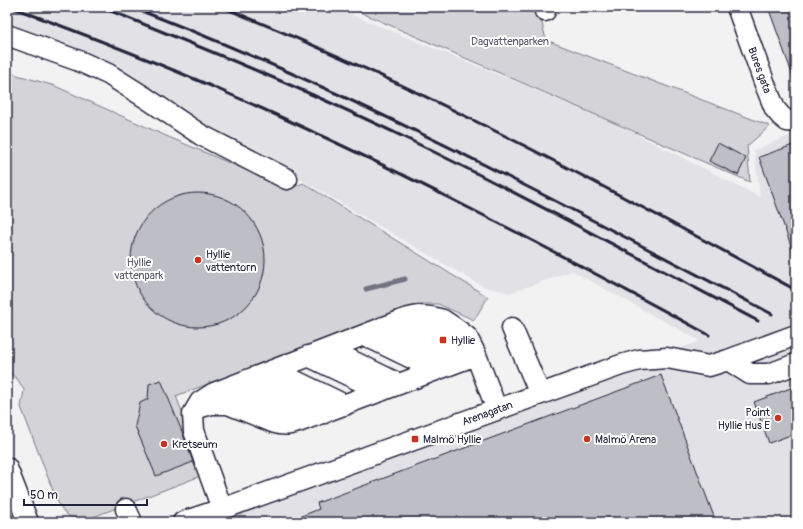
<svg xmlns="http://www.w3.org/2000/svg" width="803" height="529" font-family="Pangolin,sans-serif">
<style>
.built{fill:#e2e2e6}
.green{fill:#d3d3d8;stroke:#7a7a8a}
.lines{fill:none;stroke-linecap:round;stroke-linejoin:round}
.stream{stroke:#727282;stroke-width:5}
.building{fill:#bebec6;stroke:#22223b}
.minor-casing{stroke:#22223b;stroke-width:23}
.minor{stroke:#fff;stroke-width:20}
.rail{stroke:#22223b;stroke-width:3}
.poi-dot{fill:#c8321e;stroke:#fff;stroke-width:1.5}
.labels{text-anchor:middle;stroke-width:4;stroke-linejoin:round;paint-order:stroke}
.park-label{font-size:11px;fill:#57576a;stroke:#fff}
.street-label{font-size:11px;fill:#22223b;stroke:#fff}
.poi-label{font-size:11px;fill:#22223b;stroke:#fff;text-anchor:start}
</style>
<rect width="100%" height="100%" fill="#f2f2f3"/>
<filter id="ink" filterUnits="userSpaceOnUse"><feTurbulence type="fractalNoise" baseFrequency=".025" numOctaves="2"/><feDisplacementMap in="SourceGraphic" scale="8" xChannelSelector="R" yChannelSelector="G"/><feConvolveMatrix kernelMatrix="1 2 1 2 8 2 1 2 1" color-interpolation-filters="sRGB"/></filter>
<g filter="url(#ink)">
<path class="built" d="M7,7h326l269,110 158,80 -6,-47 42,-17v389h-588l492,-181 -128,-70 -62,22 -28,-7 -184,-108 -10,9 -202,-114 -79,-32z"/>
<path class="green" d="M348,7h190l8,33 224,86 -23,20 3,36z
M7,72l48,14 109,49 84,36 40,19 15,-7 185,114 -14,23 -36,-16h-20l-242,92 30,78 -113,43c-23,5 -29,-1 -38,-21l-34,-89 3,-17 -6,-10 -11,-10z"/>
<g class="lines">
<path class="stream" d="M366,289l39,-10"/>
</g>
<path class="building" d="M768,7h28v72h-2z
M718,143l28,15 -8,17 -29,-14z
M796,144v110h-2l-35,-97z
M131 260a67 67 0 1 1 134 0a67 67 0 1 1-134 0Z
M661,375l55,147h-427v-1l30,-12 -2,-6z
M161,380l22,54 10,28 -37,14 -21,-50 5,-23 8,-4 1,-15z
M796,386v47l-27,10 -15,-41z"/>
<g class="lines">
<defs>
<path id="minor" d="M737,7l29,80 9,22 6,7 6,5 9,1
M545,11l1,-4
M7,35l72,26 29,13 38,24 55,37 86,44
M405,319l68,37
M383,327l74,35
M512,328l28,66
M364,335l72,35
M328,349l71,35
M308,356l73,35
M728,360l22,14h19l27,-10
M273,370l72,35
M253,378l71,35
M232,386l69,35
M198,408l14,-4h16l47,19c10,3 17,1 26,-2l175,-66
M7,468l21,54
M126,509l6,13
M222,509l-28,-78 -1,-17 7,-12 14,-9 191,-74 13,-3 13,1 12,3 12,8 12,9 9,18 21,55
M183,522l39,-13 399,-144 18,-5 28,-2 42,8 19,-6 68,-25"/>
</defs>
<use href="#minor" class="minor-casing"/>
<use href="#minor" class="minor"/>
<path class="rail" d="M11,7c70,26 141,53 209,83 168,73 329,158 489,245
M101,7c105,42 211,85 313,135 116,57 230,119 344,179
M131,7c222,84 431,197 641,307
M222,7c86,35 172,73 255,115 108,53 213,111 319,168"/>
</g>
</g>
<g class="poi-dot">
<circle cx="198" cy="260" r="4"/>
<rect x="439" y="336" width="8" height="8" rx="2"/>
<circle cx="778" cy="418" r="4"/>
<rect x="411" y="435" width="8" height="8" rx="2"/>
<circle cx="587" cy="439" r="4"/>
<circle cx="164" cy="444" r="4"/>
</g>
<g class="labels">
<g class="park-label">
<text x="510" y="45">Dagvattenparken</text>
<text x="139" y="266">Hyllie<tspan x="139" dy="13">vattenpark</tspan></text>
</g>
<g class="street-label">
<text transform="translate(760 70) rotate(70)" y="4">Bures gata</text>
<text transform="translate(487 413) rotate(-20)" y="4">Arenagatan</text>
</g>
<g class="poi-label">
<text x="206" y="258">Hyllie<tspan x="206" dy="13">vattentorn</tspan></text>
<text x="451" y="344">Hyllie</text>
<text x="770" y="416" text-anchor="end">Point<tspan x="770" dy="13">Hyllie Hus E</tspan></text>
<text x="423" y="443">Malmö Hyllie</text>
<text x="595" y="443">Malmö Arena</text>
<text x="172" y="448">Kretseum</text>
</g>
</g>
<rect width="803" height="529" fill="none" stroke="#fff" stroke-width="24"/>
<rect x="12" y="12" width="779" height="505" fill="none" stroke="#22223b" stroke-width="1.5" filter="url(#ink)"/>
<path d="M24 499v6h123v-6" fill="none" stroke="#22223b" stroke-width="2"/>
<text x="30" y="499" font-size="12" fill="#22223b" stroke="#ffffff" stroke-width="3" paint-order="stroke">50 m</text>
</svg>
